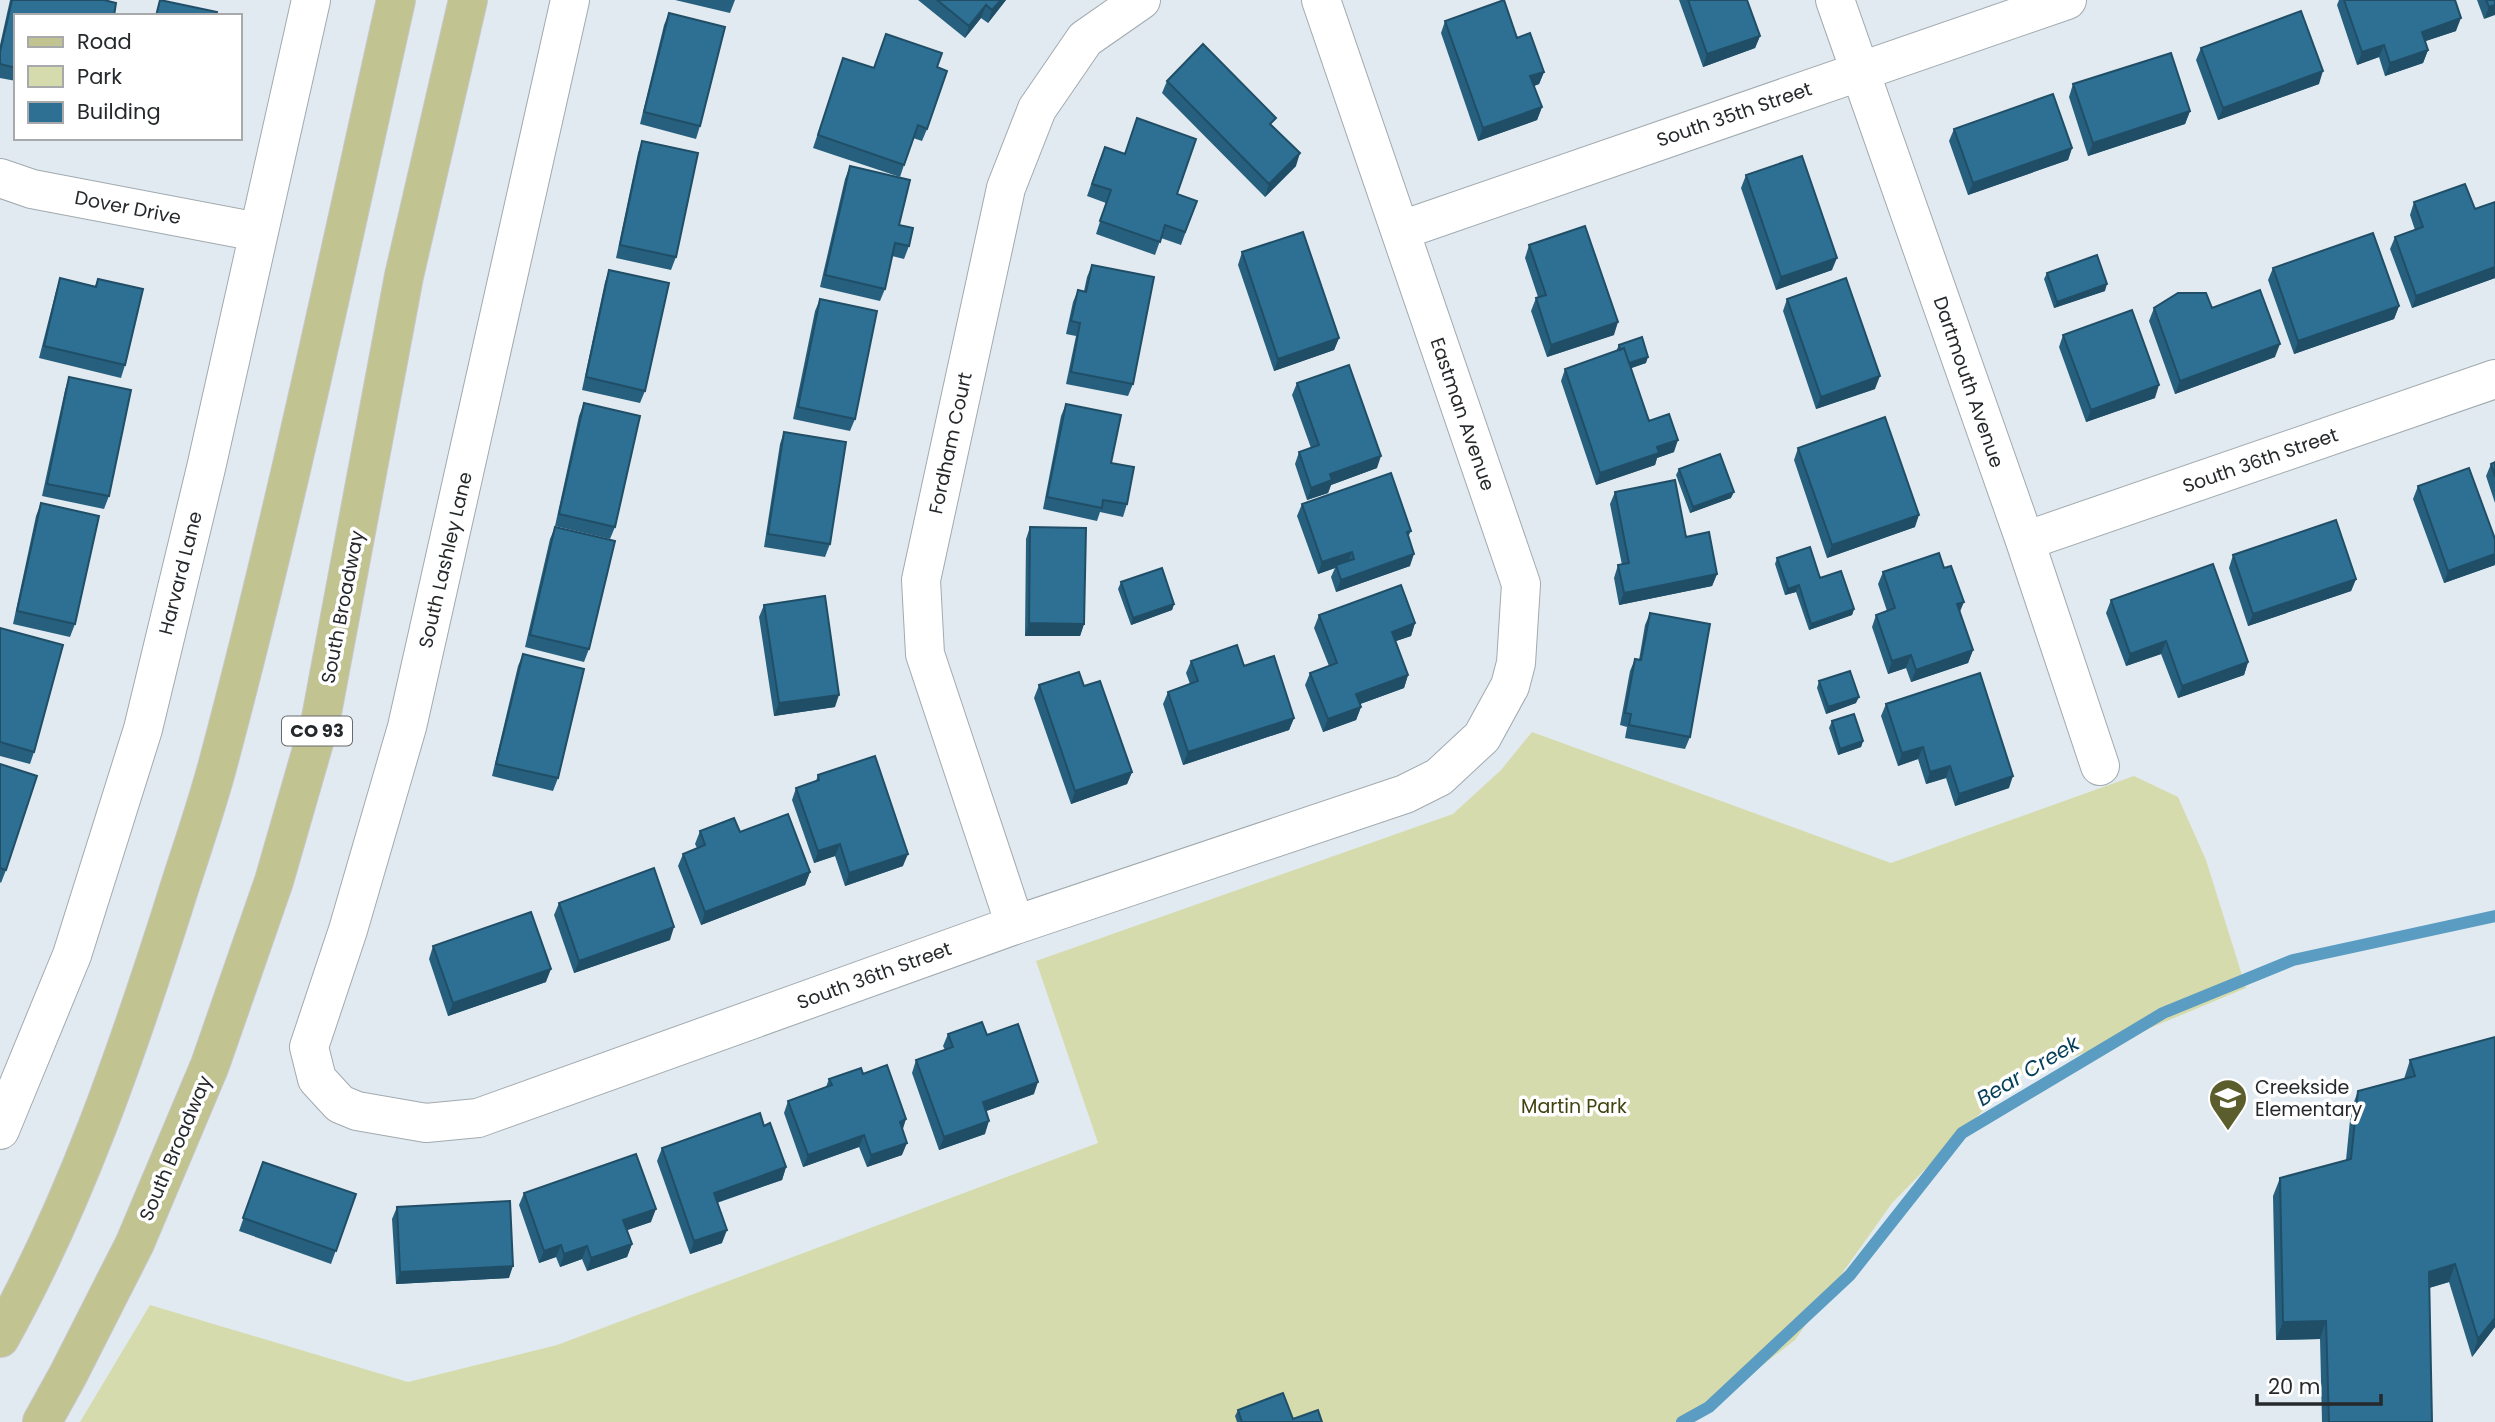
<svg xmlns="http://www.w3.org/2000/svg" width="2495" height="1422" font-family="Poppins,sans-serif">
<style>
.green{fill:#d6dbad}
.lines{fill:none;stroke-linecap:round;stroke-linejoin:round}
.stream{stroke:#5b9cc2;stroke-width:12}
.street-casing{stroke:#a1aaaf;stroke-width:40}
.primary-casing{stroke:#c7c7c8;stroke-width:40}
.street{stroke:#fff;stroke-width:38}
.primary{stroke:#c1c490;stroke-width:38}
.wall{fill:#27607e}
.shaded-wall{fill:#204e67}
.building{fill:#2d7093;stroke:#204e67;stroke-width:2}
.labels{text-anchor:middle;stroke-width:7;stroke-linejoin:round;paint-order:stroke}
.shield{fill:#fff;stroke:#67696b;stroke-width:2}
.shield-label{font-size:18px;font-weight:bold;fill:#26292b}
.street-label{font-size:19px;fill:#26292b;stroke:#fff}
.poi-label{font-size:19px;fill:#26292b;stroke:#fff;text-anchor:start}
.park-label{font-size:19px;fill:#40420f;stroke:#fff}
.water-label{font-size:21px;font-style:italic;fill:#043e58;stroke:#fff}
</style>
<rect width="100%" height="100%" fill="#e1eaf0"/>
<path class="green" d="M1532,732l359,131 243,-87 44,21 28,63 40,128 -127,53 -102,35 -125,127 -97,137 -106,82h-1609l70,-117 258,77 149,-37 541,-202 -62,-182 417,-147 48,-44z"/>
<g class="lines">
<path class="stream" d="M1682,1422l27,-15 141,-132 112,-142 201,-120 130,-53 202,-44"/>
<defs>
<path id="street" d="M570,0l-163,727 -59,203 -39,117 8,32 23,25 17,7 69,12 52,-5 537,-193 390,-131 34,-17 43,-40 28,-51 6,-23 5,-79 -200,-584
M1835,0l190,541 75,225
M0,178l32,11 226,43
M1402,230l665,-230
M2025,541l470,-162
M1015,925l-90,-271 -4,-74 85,-392 31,-79 48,-70 56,-39
M0,1130l72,-175 71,-226 63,-261 105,-468"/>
<path id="primary" d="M0,1338c75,-135 126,-283 173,-430 15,-49 33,-98 46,-148 67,-251 120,-506 177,-760
M42,1422l26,-47 67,-132 75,-178 64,-184 47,-163 83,-442 64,-276"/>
</defs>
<use href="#street" class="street-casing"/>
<use href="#primary" class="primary-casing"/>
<use href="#street" class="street"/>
<use href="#primary" class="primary"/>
</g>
<path class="wall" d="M10,0h94l-88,16v65l-16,-3v-33z
M675,0h60l-5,13z
M918,0h88l-18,23 -7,-5 -16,20z
M1679,0h68l13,36 -5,12 -52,19z
M2339,0h116l1,31 -31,10 3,9 -5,13 -38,13 -6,-19 -22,8 -20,-60z
M2477,0h18l-11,19z
M669,13l31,113 -4,13 -56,-15 24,-99z
M1445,21l72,17 27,34 -5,12 -5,2 8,21 -5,13 -59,21 -37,-108z
M2201,48l118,36 -101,36 -22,-60z
M843,58l31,10 63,-1 -10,62 -5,12 -9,-3 -13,39 -87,-29z
M1167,81l129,85 -31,31 -103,-104z
M2073,84l117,27 -5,13 -97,32 -19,-59z
M1954,129l118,19 -4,12 -100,35 -19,-54z
M642,141l34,116 -5,13 -55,-12 22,-105z
M1100,159l77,35 20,7 -16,44 -20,-7 -6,17 -59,-21 10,-31 -19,-7z
M850,166l49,59 10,21 -5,13 -12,-3 -7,33 -5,12 -60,-14 25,-108z
M1746,175l86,95 -56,20 -35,-102z
M2414,202l61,7 20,-7v76l-83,30 -22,-59 5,-12 20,-7 -5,-15z
M1529,245l85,90 -67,22 -16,-46 5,-13 2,-1 -13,-39z
M1242,252l97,86 -5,12 -60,21 -36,-106z
M1092,265l41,119 -5,12 -62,-12 10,-48 -10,-2 7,-32 5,-12 6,1 3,-14z
M2273,268l126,38 -5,13 -100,35 -26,-74z
M609,270l36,121 -5,12 -58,-13 23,-108z
M2047,273l58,18 -51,17 -10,-29z
M60,278l35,8 3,-7 27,86 -4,13 -82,-20 17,-67z
M820,299l35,120 -5,12 -57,-12 22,-108z
M1787,299l88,90 -59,20 -33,-98z
M2154,308h58l63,49 -100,37 -26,-73z
M2063,335l92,63 -69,24 -27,-75z
M1619,345l27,18 -15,5 18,53 25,31 -17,6 -2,7 -59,20 -35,-104 4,-12 51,-18z
M69,377l40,119 -5,13 -62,-13 23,-106z
M1297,383l80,85 -46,17 -3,8 -21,7 -12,-36 4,-12 12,-4 -19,-53z
M584,403l31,124 -5,12 -55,-13 24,-110z
M1066,404l45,59 16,41 -4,13 -23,-5 -3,9 -54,-12 18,-93z
M784,432l46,112 -5,13 -61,-10 16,-103z
M1798,448l117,79 -88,31 -33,-98z
M2495,462v41l-9,-27 5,-12z
M1679,469l52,29 -41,15 -14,-38z
M2418,486l77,53v26l-51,18 -31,-84z
M1615,492l71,45 31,37 -5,12 -93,19 -5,-27 4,-13h4l-12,-61z
M41,503l34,121 -5,13 -57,-13 23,-108z
M1302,504l109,27 -3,6 2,29 -74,26 -5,-15 4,-9 -17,6 -21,-58z
M555,527l34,122 -5,13 -59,-15 25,-108z
M1030,527l54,97 -4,12h-55l1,-97z
M2233,555l123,24 -5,12 -103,35 -19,-58z
M1777,558l43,20 34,31 -2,6 -43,15 -13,-38 -11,3 -10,-31z
M1883,572l77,40 13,38 -5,13 -57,19 -5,-14 -18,6 -16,-47 4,-12 11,-4 -9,-27z
M1121,582l53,22 -2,6 -41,15 -13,-36z
M2111,600l137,62 -4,13 -66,23 -17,-44 -35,12 -20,-53z
M764,605l71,102 -61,9 -15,-99z
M1650,613l40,124 -5,12 -60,-11 2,-11 -7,-2 10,-54 5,-12 4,1 6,-35z
M1319,615l96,8 -4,13 -15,5 12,34 -4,13 -44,16 1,3 -5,13 -33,12 -18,-47 5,-12 19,-7 -15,-38z
M0,628l34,124 -4,12 -30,-8z
M523,654l35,124 -5,13 -61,-15 26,-110z
M1191,661l103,57 -5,12 -106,35 -20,-61 5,-12 22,-8 -4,-11z
M1819,681l37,22 -30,11 -9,-26z
M1039,685l45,1 48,86 -5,12 -56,20 -37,-106z
M1886,704l123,84 -54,18 -9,-28 -20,6 -8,-25 -20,7 -17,-50z
M1832,721l31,20 -2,6 -23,8 -9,-27z
M0,764l6,106 -5,13 -1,-1z
M818,775l85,91 -58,20 -10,-30 -21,7 -22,-63 4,-12 20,-7z
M700,831l40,1 70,40 -5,13 -104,40 -23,-59 5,-12 14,-6 -2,-4z
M559,903l111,37 -96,33 -20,-58z
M433,946l113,36 -98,34 -19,-57z
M948,1034l39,1 47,59 -48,17 -1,23 -46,16 -27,-77 4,-13 29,-10 -2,-4z
M2410,1060l85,267 -23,30 -23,-75 -20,6 3,134h-110l-2,-83 -44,1 -3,-144 7,-18 66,-18 5,-50 7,-19 46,-12z
M863,1074l39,56v25l-35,12 -8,-20 -56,20 -19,-54 4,-12 38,-14 3,-8z
M764,1126l22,41 -4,13 -65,23 5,40 -32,11 -33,-93 5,-13z
M263,1162l93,32 -25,70 -92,-33z
M524,1193l127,29 -24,8 5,14 -5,13 -40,14 -5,-12 -22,8 -4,-10 -17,6 -20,-58z
M397,1207l112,71 -113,6 -4,-65z
M1238,1410l55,9 29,3h-85l-2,-6z"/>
<path class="shaded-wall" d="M1001,0h5l-18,23 4,-13z
M986,5l-5,13 -16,20 4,-12z
M2495,5v10l-11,4 5,-12z
M2461,18l-5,13 -39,13 5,-12z
M1760,36l-5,12 -52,19 4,-13z
M2384,45l-5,12 -22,8 5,-13z
M2428,50l-5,13 -38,13 5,-13z
M2323,71l-4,13 -101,36 5,-12z
M1544,72l-5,12 -13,5 4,-13z
M1542,107l-5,13 -59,21 5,-13z
M2190,111l-5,13 -97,32 5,-13z
M2072,148l-4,12 -100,35 5,-12z
M1300,153l-4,13 -31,31 4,-13z
M1837,258l-5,12 -56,20 5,-13z
M2495,267v11l-83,30 4,-12z
M2107,284l-2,7 -51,17 3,-6z
M2399,306l-5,13 -100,35 4,-13z
M1618,322l-4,13 -67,22 4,-12z
M1339,338l-5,12 -60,21 4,-12z
M2280,344l-5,13 -100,37 5,-13z
M1648,357l-2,6 -23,8 2,-6z
M1880,376l-5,13 -59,20 5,-12z
M2159,385l-4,13 -69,24 5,-12z
M1678,440l-4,12 -17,6 -2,7 -59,20 4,-12 57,-26z
M1381,456l-4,12 -46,17 -3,8 -21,7 4,-12 19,-14z
M1734,492l-3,6 -41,15 3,-6z
M1919,515l-4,12 -88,31 5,-13z
M1352,552l-5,12 -11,1 -1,3 -17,6 4,-12z
M1414,554l-4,12 -74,26 5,-12z
M2495,554v11l-51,18 4,-12z
M1717,574l-5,12 -93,19 5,-12z
M2356,579l-5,12 -103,35 5,-12z
M1799,585l-3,7 -11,3 3,-6z
M1964,602l-5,12 -2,-10z
M1174,604l-2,6 -41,15 2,-7z
M1854,609l-2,6 -43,15 2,-6z
M1029,623l55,1 -4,12h-55z
M1415,623l-4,13 -24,8 5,-12z
M2166,641l-5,13 -35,12 4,-12z
M1973,650l-5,13 -57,19 5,-12z
M1911,655l-5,13 -18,6 4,-13z
M2248,662l-4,13 -66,23 4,-12z
M1408,675l-4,13 -52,19 4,-13z
M839,695l-4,12 -61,9 5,-13z
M1859,697l-3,6 -30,11 2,-7z
M1361,707l-5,13 -33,12 5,-13z
M1294,718l-5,12 -106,35 5,-13z
M1863,741l-2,6 -23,8 2,-6z
M1923,747l-5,12 -20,7 4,-13z
M1950,766l-4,12 -20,6 4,-12z
M1132,772l-5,12 -56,20 4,-13z
M2013,776l-4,12 -54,18 4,-12z
M840,844l-5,12 -21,7 4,-12z
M908,854l-5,12 -58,20 4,-13z
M810,872l-5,13 -104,40 4,-13z
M674,927l-4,13 -96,33 5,-12z
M551,969l-5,13 -98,34 5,-13z
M1038,1082l-4,12 -56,20 5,-12z
M906,1119l-4,13 -2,-10z
M989,1121l-4,13 -46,16 5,-13z
M864,1135l-5,12 -56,20 5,-12z
M907,1143l-5,12 -35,12 4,-12z
M786,1167l-4,13 -73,25 5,-12z
M656,1209l-5,13 -32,11 4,-13z
M727,1230l-5,13 -32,11 4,-13z
M632,1244l-5,13 -40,14 4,-13z
M561,1245l-5,12 -17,6 5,-12z
M587,1246l-5,13 -22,8 4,-13z
M2455,1264l-6,18 -27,8 7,-18z
M513,1266l-4,12 -113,6 4,-12z
M2495,1318v9l-23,30 6,-18z
M2326,1321l-6,18 -44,1 7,-18z"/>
<path class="building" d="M12,0h92l12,3 -2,13h-98v52l-16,-4v-12z
M160,0l57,12 -1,4h-60z
M937,0h64l-9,10 -6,-5 -17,21z
M1504,0l13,38 13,-5 14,39 -14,4 12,31 -59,21 -38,-107z
M1688,0h59l13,36 -53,18z
M2344,0h111l6,18 -39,14 6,18 -38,13 -6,-18 -22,7z
M2486,0h9v5l-6,2z
M2301,11l22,60 -100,37 -22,-60z
M669,13l56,14 -25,99 -56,-14z
M886,34l56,19 -5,14 10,4 -20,58 -9,-4 -14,40 -86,-30 25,-77 31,10z
M1203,44l73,74 -6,6 30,29 -31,31 -102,-103z
M2171,53l19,58 -97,32 -20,-59z
M2053,94l19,54 -99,35 -19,-54z
M1137,118l59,21 -19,55 20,7 -12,31 -20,-7 -5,17 -60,-21 11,-31 -19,-6 13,-37 20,7z
M642,141l56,12 -22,104 -56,-12z
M1802,156l35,102 -56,19 -35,-102z
M850,166l60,14 -11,45 14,3 -4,18 -14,-3 -10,46 -60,-14z
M2465,184l10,25 20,-7v65l-79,29 -21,-59 28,-10 -9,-25z
M1585,226l33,96 -67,23 -15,-47 10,-3 -17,-50z
M1303,232l36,106 -61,21 -36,-107z
M2373,233l26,73 -101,35 -25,-73z
M2097,255l10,29 -50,18 -10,-29z
M1092,265l62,12 -21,107 -62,-12 9,-49 -9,-2 7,-31 8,2z
M609,270l60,13 -24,108 -59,-14z
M60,278l36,9 2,-8 45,10 -18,76 -81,-19z
M1846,278l34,98 -59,21 -34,-98z
M2260,290l20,54 -100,37 -26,-73 24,-15h28l6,15z
M820,299l57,12 -22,108 -57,-12z
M2132,310l27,75 -68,25 -28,-75z
M1642,337l6,20 -19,6 -5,-15 -4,2 -1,-5z
M1624,348l25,73 20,-7 9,26 -21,7 2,6 -59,20 -35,-104z
M1349,365l32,91 -51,18 2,6 -21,8 -12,-36 20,-7 -22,-62z
M69,377l62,13 -22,106 -62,-12z
M584,403l56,13 -25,111 -56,-13z
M1066,404l55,11 -10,48 23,4 -7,37 -24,-4 -1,8 -55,-11z
M1885,417l34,98 -87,30 -34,-97z
M784,432l62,10 -16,102 -62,-10z
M1720,454l14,38 -41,15 -14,-38z
M2495,462v15l-4,-13z
M2469,468l26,71v15l-47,17 -30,-85z
M1391,473l20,58 -4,1 7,22 -73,26 -5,-15 18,-6 -2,-7 -30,10 -20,-58z
M1675,480l11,57 23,-5 8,42 -93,19 -6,-28 11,-2 -14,-71z
M41,503l58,13 -24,108 -58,-13z
M2336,520l20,59 -103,35 -20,-59z
M555,527l60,14 -26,108 -59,-14z
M1030,527l56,1 -2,96 -55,-1z
M1810,547l10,31 21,-7 13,38 -43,15 -12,-39 -11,4 -11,-31z
M1939,553l5,15 7,-2 13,36 -7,2 16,46 -57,20 -5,-15 -19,6 -16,-46 19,-7 -12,-36z
M2213,564l35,98 -66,24 -16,-45 -36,13 -19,-54z
M1162,568l12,36 -41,14 -12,-36z
M1401,585l14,38 -23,9 16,43 -52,19 5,13 -33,12 -18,-46 27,-10 -18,-48z
M825,596l14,99 -60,8 -15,-98z
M1650,613l60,11 -20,113 -61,-12 2,-11 -6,-1 10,-54 6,1z
M0,628l63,17 -29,107 -34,-10z
M1237,645l7,21 30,-10 20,62 -106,34 -20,-60 30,-11 -7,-20z
M523,654l61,15 -26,109 -62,-14z
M1850,671l9,26 -31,10 -9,-26z
M1079,672l5,14 16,-5 32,91 -57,19 -36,-106z
M1980,673l33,103 -54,18 -9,-28 -20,6 -7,-25 -21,6 -16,-49z
M1854,714l9,27 -23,8 -8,-28z
M875,756l33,98 -59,19 -9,-29 -22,7 -22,-63 23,-8 -1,-5z
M0,764l37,12 -31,94 -6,-2z
M788,814l22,58 -105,40 -22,-58 22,-9 -5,-14 34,-13 6,14z
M654,868l20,59 -95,34 -20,-58z
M531,912l20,57 -98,34 -20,-57z
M982,1022l5,13 31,-11 20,58 -55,20 6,19 -45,16 -28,-77 37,-13 -5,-13z
M2495,1037v281l-17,21 -23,-75 -26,8 3,150h-103l-3,-101 -43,1 -3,-144 71,-19 7,-68 57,-15 -5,-16z
M887,1065l19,54 -6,3 7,21 -36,12 -7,-20 -56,20 -20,-54 44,-16 -3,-6 32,-11 2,6z
M760,1113l4,13 6,-3 16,44 -72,26 13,37 -33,11 -32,-93z
M636,1154l20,55 -33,11 9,24 -41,14 -4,-12 -23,8 -3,-9 -17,6 -20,-58z
M263,1162l93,32 -20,57 -93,-33z
M510,1201l3,65 -113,6 -3,-65z
M1283,1393l10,26 25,-9 4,12h-80l-4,-12z"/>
<defs>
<symbol id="school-pin" viewBox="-11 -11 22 30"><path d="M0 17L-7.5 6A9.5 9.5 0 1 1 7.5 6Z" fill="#5b5e2c" stroke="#fff"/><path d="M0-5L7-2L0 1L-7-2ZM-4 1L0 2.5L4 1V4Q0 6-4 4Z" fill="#fff"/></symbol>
</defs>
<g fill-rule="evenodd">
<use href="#school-pin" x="2206" y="1076" width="44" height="60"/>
</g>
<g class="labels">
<rect class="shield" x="282" y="716.5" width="70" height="29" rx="5"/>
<g class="shield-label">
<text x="317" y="737">CO 93</text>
</g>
<g class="street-label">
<text transform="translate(1734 114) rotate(-19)" y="7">South 35th Street</text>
<text transform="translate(128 207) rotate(11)" y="7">Dover Drive</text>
<text transform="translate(1969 382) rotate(71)" y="7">Dartmouth Avenue</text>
<text transform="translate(1463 414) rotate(71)" y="7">Eastman Avenue</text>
<text transform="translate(950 443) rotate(-78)" y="7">Fordham Court</text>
<text transform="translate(2260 460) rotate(-19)" y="7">South 36th Street</text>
<text transform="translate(445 560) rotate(-77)" y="7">South Lashley Lane</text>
<text transform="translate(180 573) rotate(-76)" y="7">Harvard Lane</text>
<text transform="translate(342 607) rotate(-79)" y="7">South Broadway</text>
<text transform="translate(874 975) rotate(-20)" y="7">South 36th Street</text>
<text transform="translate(175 1148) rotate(-67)" y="7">South Broadway</text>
</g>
<g class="poi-label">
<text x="2255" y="1094">Creekside<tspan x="2255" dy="22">Elementary</tspan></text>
</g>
<g class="park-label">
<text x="1574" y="1113">Martin Park</text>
</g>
<g class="water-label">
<text transform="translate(2028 1071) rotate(-31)" y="7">Bear Creek</text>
</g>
</g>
<rect x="14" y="14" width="228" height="126" fill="#ffffff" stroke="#a8a9aa" stroke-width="2"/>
<rect x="28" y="37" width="35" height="10" fill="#c1c490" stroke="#a8a9aa" stroke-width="2"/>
<text x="77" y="49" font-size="21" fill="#26292b">Road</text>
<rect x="28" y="66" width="35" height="21" fill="#d6dbad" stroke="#a8a9aa" stroke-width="2"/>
<text x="77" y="84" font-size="21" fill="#26292b">Park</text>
<rect x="28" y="102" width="35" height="21" fill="#2d7093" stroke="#a8a9aa" stroke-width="2"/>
<text x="77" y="119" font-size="21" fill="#26292b">Building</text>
<path d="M2257 1394v10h124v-10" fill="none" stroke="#26292b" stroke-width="3.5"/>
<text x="2268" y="1394" font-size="21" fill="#26292b" stroke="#ffffff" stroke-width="5" paint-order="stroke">20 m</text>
</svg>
